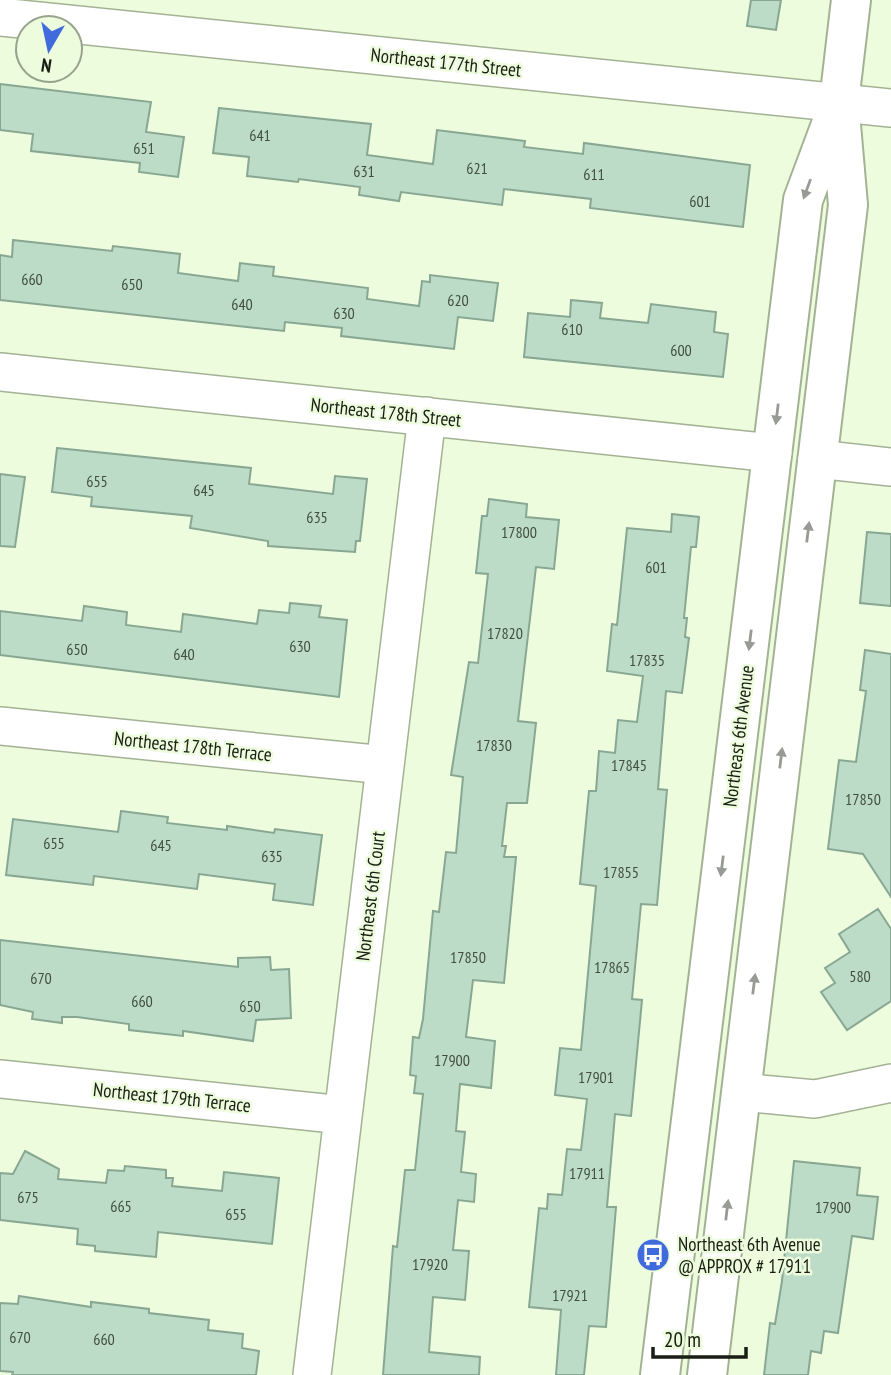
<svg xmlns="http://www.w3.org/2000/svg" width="891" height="1375" font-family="'PT Sans Narrow',sans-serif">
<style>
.building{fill:#bcdcc7;stroke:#88a793;stroke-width:2}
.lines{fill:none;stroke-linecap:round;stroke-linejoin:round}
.minor-casing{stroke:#a3b294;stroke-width:40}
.major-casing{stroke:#a3b294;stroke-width:42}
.minor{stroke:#fff;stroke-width:37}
.major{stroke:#fff;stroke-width:38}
.oneway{fill:#979a95}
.labels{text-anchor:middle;stroke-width:5;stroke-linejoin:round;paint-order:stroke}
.number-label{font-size:16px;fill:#414e40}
.street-label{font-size:19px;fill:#181e13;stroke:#ecfcdc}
.poi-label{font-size:19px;fill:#181e13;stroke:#ecfcdc;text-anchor:start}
</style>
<rect width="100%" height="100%" fill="#ecfcdc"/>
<path class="building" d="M751,0h30l-5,30 -29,-4z
M0,84l151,18 -5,30 38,5 -6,40 -39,-5 1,-9 -109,-12 2,-17 -33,-4z
M219,108l152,16 -4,31 66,9 4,-34 88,11 -1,6 59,7 1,-11 166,22 -7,62 -153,-19 1,-9 -87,-10 -2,16 -101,-13 -2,9 -40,-6 1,-8 -61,-8 -1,3 -51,-6 2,-19 -36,-4z
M13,240l99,11 1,-5 67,8 -2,19 60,8 2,-18 34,4 -1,9 95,12 -1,11 52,7 3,-25 8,1v-7l68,8 -5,38 -35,-4 -4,32 -113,-13 1,-8 -57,-6 -1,9 -284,-31v-45l12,2z
M571,300l31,3 -2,15 48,5 3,-19 65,8 -2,20 14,2 -5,43 -199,-20 4,-44 42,4z
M57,448l194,20 -2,16 84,10 2,-18 32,3 -7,62h-4l-1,11 -87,-6v-5l-78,-13 2,-12 -101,-10 1,-9 -40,-5z
M0,474l25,3 -10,70 -15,-1z
M489,499l38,5 -1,13 33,3 -5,49 -18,-2 -18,154 18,2 -9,80h-20l-5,43h4l-2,11h12l-12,126 -31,-3 -7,57 29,4 -4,47 -31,-4 -4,47 9,1 -4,40 15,2 -2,28 -16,-2 -5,50 16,1 -4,49 -32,-3 -4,55 51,5 -1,18h-96l10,-129 4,1 8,-77h10l8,-76 -9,-1 2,-17 -6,-1 3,-38 6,1 4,-19 10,-108 6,1 7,-60 10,1 7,-76 -12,-2 18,-113 9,1 10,-89 -12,-1 6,-57h5z
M672,514l27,3 -3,30h-5l-7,71h3l-2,19 4,1 -7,55 -16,-2 -8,98 9,1 -10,115 -16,-1 -9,95 10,1 -11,116 -16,-2 -8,93h9l-10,120 -17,-1 -5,49h-28l5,-65 -32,-3 10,-99 8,1 1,-15 14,1 5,-46 14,1 6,-51 -32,-4 5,-47 21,2 15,-164 -16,-2 9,-93h7l3,-40 16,2 3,-33 19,2 6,-46 -36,-5 5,-47 5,1 10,-97 44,4z
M867,532l24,2v72l-31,-3z
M290,603l31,3 -2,11 28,3 -8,77 -339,-42v-44l82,10 2,-15 43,6 -1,13 55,7 2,-18 74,10 2,-14 30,3z
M865,650l26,4v243l-28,-43 -35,-5 11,-89 17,2 10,-71 -6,-1z
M121,811l47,6 -1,6 60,7v-4l47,7 1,-4 47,6 -9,70 -40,-5 2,-16 -76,-10 -2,15 -103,-13 -1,9 -87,-10 7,-56 105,13z
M878,909l13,20v72l-44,29 -26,-38 14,-9 -10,-15 25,-16 -11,-18z
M0,940l238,27v-9l32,-1 1,13 18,-1 2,49 -35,2 -3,21 -70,-10v5l-54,-6v-6l-52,-7h-15v6l-30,-4 1,-7 -33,-7z
M25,1151l34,18 -1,10 48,4 2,-13 16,1 1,-5 41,4v8h7l-1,8 50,5 2,-19 55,6 -7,66 -114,-12 -2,25 -61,-6v-5l-18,-2 1,-15 -78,-9v-47l13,1z
M794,1161l66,7 -3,27 21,2 -5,42 -21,-3 -14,97 -14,-2 -3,22 -10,-2 -3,24h-44l6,-52 5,1 7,-43z
M19,1296l72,11v-5l58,7v4l60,7 -1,10 35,4 -1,14 17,3 -3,24h-244l1,-3 -13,-1v-68l18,1z"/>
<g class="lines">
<defs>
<path id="minor" d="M0,17l891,91
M0,372l773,81
M817,459l74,8
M0,726l385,39
M0,1079l343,36
M741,1092l74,7 76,-16
M312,1375l115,-959"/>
<path id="major" d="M660,1375l143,-1175 32,-86
M707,1375l141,-1170 -9,-103 12,-102"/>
</defs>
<use href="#minor" class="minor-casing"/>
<use href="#major" class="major-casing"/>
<use href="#minor" class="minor"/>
<use href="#major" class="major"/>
</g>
<defs><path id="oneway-solid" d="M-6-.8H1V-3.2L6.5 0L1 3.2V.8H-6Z" transform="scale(1.75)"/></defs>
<g class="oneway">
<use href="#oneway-solid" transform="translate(807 189) rotate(110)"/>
<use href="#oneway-solid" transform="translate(777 414) rotate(97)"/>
<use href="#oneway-solid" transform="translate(808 532) rotate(-83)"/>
<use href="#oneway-solid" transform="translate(750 640) rotate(97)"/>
<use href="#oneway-solid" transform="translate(781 758) rotate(-83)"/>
<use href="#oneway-solid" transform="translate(722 866) rotate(97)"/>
<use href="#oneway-solid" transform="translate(754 984) rotate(-83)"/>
<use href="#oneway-solid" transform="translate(727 1210) rotate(-83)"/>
</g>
<defs>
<symbol id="bus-disc" viewBox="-11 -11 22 22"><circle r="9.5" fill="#3f6bdc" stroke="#ecfcdc"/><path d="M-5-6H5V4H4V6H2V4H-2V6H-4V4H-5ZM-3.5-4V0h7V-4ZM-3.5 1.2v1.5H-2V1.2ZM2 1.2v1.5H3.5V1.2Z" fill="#fff"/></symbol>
</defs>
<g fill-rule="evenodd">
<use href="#bus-disc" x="634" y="1236" width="38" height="38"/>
</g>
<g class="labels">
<g class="number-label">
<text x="260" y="141">641</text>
<text x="144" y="154">651</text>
<text x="477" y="174">621</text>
<text x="364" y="177">631</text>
<text x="594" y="180">611</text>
<text x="700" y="207">601</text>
<text x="32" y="285">660</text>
<text x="132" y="290">650</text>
<text x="458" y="306">620</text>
<text x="242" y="310">640</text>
<text x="344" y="319">630</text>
<text x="572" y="335">610</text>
<text x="681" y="356">600</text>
<text x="97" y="487">655</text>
<text x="204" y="496">645</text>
<text x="317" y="523">635</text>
<text x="519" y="538">17800</text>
<text x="656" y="573">601</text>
<text x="505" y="639">17820</text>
<text x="300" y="652">630</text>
<text x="77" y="655">650</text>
<text x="184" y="660">640</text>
<text x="647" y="666">17835</text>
<text x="494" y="751">17830</text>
<text x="629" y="771">17845</text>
<text x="863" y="805">17850</text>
<text x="54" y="849">655</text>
<text x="161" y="851">645</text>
<text x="272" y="862">635</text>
<text x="621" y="878">17855</text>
<text x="468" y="963">17850</text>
<text x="612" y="973">17865</text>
<text x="860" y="982">580</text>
<text x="41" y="984">670</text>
<text x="142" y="1007">660</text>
<text x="250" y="1012">650</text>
<text x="452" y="1066">17900</text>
<text x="596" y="1083">17901</text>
<text x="587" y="1179">17911</text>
<text x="28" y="1203">675</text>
<text x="121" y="1212">665</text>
<text x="833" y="1213">17900</text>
<text x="236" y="1220">655</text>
<text x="430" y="1270">17920</text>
<text x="570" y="1301">17921</text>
<text x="20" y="1343">670</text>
<text x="104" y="1345">660</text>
</g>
<g class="street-label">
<text transform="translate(446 62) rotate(6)" y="7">Northeast 177th Street</text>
<text transform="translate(386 412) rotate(6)" y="7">Northeast 178th Street</text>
<text transform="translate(738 736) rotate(-83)" y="7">Northeast 6th Avenue</text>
<text transform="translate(193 746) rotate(6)" y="7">Northeast 178th Terrace</text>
<text transform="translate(370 896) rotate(-83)" y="7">Northeast 6th Court</text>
<text transform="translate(172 1097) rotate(6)" y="7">Northeast 179th Terrace</text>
</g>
<g class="poi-label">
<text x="678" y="1251">Northeast 6th Avenue<tspan x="678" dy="22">@ APPROX # 17911</tspan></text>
</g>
</g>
<g transform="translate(49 49) rotate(189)"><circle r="33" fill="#ecfcdc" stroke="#97a38c" stroke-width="2"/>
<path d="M0-5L12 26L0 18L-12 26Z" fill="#3f6bdc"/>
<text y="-10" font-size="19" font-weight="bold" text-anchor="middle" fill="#181e13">N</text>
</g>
<path d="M653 1347v10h93v-10" fill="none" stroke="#181e13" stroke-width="3.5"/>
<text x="664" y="1347" font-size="21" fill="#181e13" stroke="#ecfcdc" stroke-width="5" paint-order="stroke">20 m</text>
</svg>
